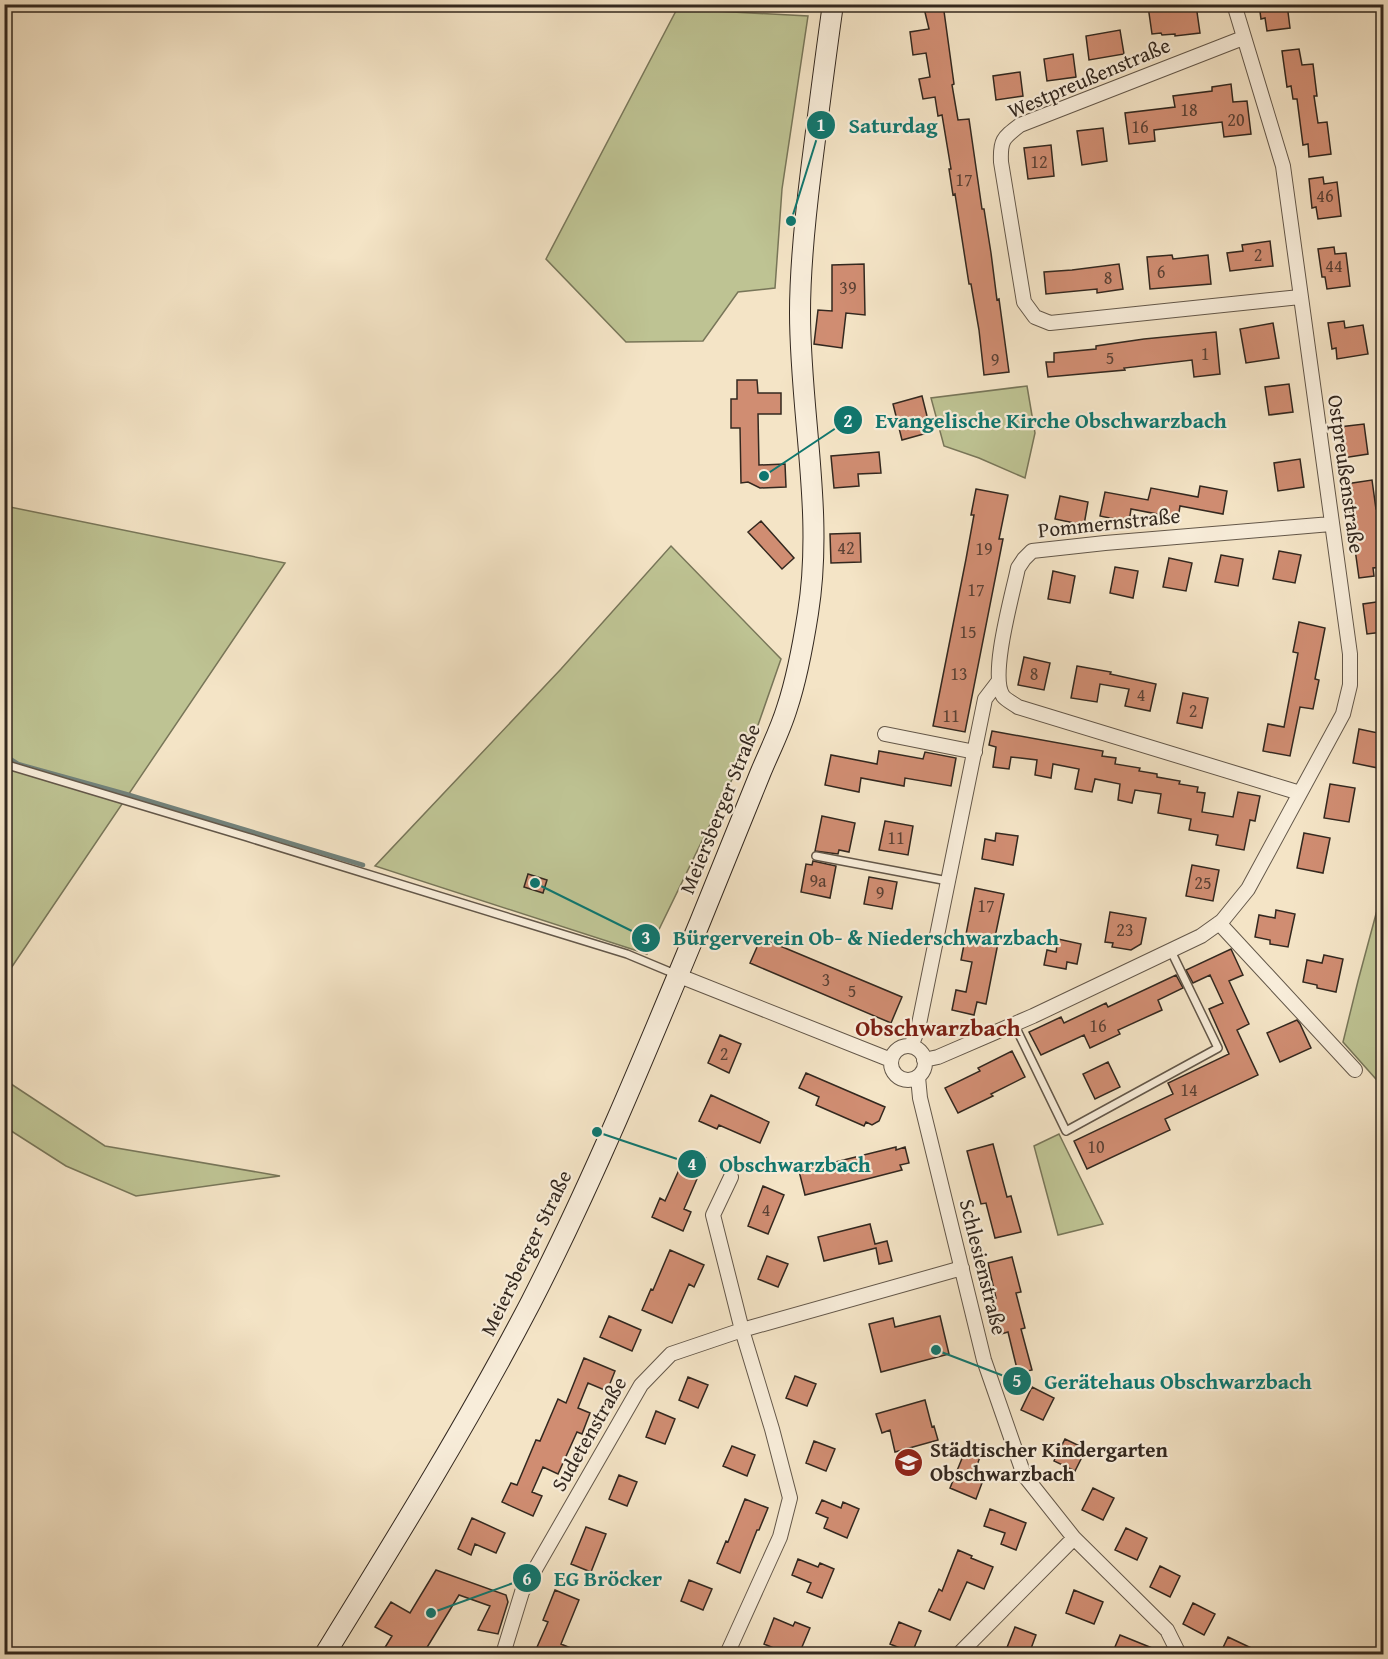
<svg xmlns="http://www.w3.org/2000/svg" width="1388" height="1659" font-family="'Gentium Book Plus',serif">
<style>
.green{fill:#bec393;stroke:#787659;stroke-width:1.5}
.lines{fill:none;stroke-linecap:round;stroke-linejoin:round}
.stream{stroke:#72827b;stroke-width:4.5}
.building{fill:#d08d72;stroke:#33281f;stroke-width:1.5}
.lane-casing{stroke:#635749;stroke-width:10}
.street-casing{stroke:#635749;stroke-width:16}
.secondary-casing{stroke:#33281f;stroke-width:22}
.lane{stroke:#f8edda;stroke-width:7}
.street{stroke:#f8edda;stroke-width:14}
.secondary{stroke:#f8edda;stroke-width:20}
.labels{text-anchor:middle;stroke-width:4.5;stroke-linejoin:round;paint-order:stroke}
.number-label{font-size:18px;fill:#5a4134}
.street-label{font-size:21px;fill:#33281f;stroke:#f8edda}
.poi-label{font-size:21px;font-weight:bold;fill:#33281f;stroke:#f8edda;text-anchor:start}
.quarter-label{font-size:24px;font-weight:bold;fill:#7a1f14;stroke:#f8edda}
.leader{fill:none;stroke:#0f766e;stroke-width:2}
.callout-dot{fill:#0f766e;stroke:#f8edda;stroke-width:2}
.mark-label{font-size:18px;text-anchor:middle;font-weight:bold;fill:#fff}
.callout-label{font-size:22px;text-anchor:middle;font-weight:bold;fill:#0f766e;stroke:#f8edda;stroke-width:4.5;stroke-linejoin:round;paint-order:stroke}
</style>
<rect width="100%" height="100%" fill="#f4e4c6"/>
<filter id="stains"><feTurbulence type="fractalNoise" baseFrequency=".00333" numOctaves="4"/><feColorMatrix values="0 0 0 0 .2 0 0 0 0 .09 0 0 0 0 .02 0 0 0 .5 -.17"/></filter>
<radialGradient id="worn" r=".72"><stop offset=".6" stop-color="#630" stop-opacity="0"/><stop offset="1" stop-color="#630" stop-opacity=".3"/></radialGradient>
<path class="green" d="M677,9l131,7 -26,173 -7,99 -37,4 -35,49 -77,1 -80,-83z
M1027,386l8,47 -10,45 -46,-20 -35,-12 -13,-48z
M5,506l280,57 -280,414z
M671,546l110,113 -24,69 -110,226 -272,-88 186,-197z
M1383,888l1,199h-1l-40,-45 15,-61z
M5,1080l100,66 175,30 -144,20 -70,-30 -61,-39z
M1059,1134l44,90 -45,11 -24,-89z"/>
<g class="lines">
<path class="stream" d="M4,755l14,9 108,30 237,71"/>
</g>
<path class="building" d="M923,4h20l11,80 -2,1 6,35 11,-1 13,90h2l7,44 6,47 2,-1 10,73 -25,3 -5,-45 -8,-46h-2l-14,-90 -2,1 -4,-26h2l-9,-54 -4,1 -3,-19 -12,2 -4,-20 11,-2 -4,-24 -13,2 -3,-23 19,-3z
M1162,4h9v4l25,-3 4,28 -25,3v-2l-13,1 -1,-2 -9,1 -4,-28z
M1259,4h28l3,24 -23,3 -2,-13 -4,1z
M1120,30l4,24 -35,6 -3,-24z
M1299,49l3,16 11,-1 4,32h-3l4,27 9,-1 4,32 -22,3 -1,-13 -5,1 -6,-46h-4l-2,-13 -4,1 -5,-36z
M1073,54l3,23 -29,4 -3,-22z
M1020,72l3,24 -27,4 -3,-24z
M1231,84l2,18 14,-1 4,33 -27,3 -2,-15 -68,8 1,11 -26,3 -4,-31 50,-6 -2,-11 39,-5v-4z
M1103,128l4,33 -25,4 -5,-34z
M1051,145l3,31 -26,3 -4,-31z
M1323,177l1,7 13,-2 4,34 -23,3 -2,-12 -4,1 -3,-29z
M1270,241l3,25 -43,5 -3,-18 16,-2 -1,-6z
M1334,247l1,7 11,-1 4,33 -23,3 -2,-12h-3l-4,-28z
M1172,255l1,4 35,-4 3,29 -61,5 -3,-32z
M864,264l1,51 -19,-2 -4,35 -28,-4 4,-34 14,1v-46z
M1119,264l4,25 -26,4v-4l-51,5 -2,-22 28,-2z
M1344,321l1,7 18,-3 5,29 -31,5 -1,-11 -4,1 -4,-26z
M1273,323l6,35 -33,5 -6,-34z
M1216,332l4,42 -26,3 -2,-17 -68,8 1,2 -77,7 -2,-15h8v-9l42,-4v-3l48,-7z
M737,380h20l1,13h23v21h-23l1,51 26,-1 1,23 -26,1 -12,-6 -7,1 -1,-55h-9v-29h6z
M1289,384l4,28 -24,3 -4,-28z
M922,396l9,36 -29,8 -9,-36z
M1364,424l4,30 -25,4 -4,-31z
M879,452l2,21 -23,1 1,12 -25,2 -3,-32z
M1300,459l4,28 -26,4 -4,-28z
M1372,480l4,29h2l2,13h-2l5,45 -10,1 1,8 -15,2 -13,-94z
M1200,486l27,5 -4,23 -43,-8 -2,12 -47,-9 -2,13 -29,-6 5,-24 43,8 3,-12 47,9z
M976,489l32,6 -9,44h4l-38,193 -32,-6 33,-167 8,-44h-3z
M1060,496l28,6 -4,23 -29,-6z
M761,521l33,37 -12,11 -34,-37z
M860,533l1,29 -30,1 -1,-29z
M1279,551l22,4 -6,28 -22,-4z
M1221,555l22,4 -5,27 -23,-4z
M1169,558l23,5 -6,28 -23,-4z
M1115,567l23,4 -5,27 -23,-5z
M1053,571l22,5 -5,27 -22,-4z
M1383,601v31l-16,2 -4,-30z
M1299,622l26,6 -10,51 4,1 -6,29 -13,-2 -10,49 -27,-5 5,-27 16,3 14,-74 -5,-1z
M1024,657l26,6 -6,27 -26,-5z
M1077,666l34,6 -1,2 46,10 -6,27 -25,-5 4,-17 -29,-5 -3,18 -26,-4z
M1183,693l25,5 -6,30 -25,-5z
M1359,729l24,5 -5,34 -25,-5z
M992,731l111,20 -1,5 14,2 -1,6 25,4 -1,3 18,3v3l23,4 -1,3 19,3 -1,5 8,1 -3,19 31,5 5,-25 22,4 -5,25 -5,-1 -6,30 -28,-5 2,-10 -29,-5 2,-11 -33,-6 3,-19 -26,-4 -3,13 -14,-3 2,-16 -25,-5 -3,13 -17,-3 4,-20 -26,-5 -2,14 -16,-3 2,-15 -26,-3 -2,12 -16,-2 3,-20 -7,-2z
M879,751l44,8 2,-7 31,6 -5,28 -46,-8 -1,8 -43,-8 -2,14 -34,-7 6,-30 46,9z
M1330,784l25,4 -6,34 -25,-4z
M822,816l33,7 -6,29 -10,-2 -1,4 -23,-3z
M885,821l28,5 -5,29 -29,-5z
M996,833l22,3 -5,29 -31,-6 3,-20 10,2z
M1304,833l26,5 -7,35 -26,-5z
M813,861l23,5 -6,32 -29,-6 5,-28 6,1z
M1192,865l27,5 -6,31 -27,-5z
M528,874l19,6 -4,13 -19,-6z
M869,877l28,5 -5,27 -28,-5z
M975,888l29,6 -9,43 4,1 -13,66 -9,-2 -3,13 -22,-5 4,-20 10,2 6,-30 -11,-2z
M1276,910l19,4 -7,33 -18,-3v-4l-15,-3 4,-22 16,3z
M1110,912l36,6 -5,26 -10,6 -19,-3 1,-4 -8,-1z
M761,938l141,59 -11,26 -141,-60z
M1058,939l23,5 -4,20 -10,-2 -1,7 -22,-4 3,-15 9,2z
M1231,949l12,26 -14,6 20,43 -12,6 21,45 -93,44 5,11 -83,39 -13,-28 99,-47 -5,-11 61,-29 -20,-45 14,-6 -13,-28 -17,8 -7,-13z
M1324,955l19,4 -7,33 -19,-4v-3l-14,-3 4,-22 15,3z
M1176,975l7,13 -25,12 4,10 -44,20 2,4 -30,14 -6,-13 -43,20 -12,-23 32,-15 3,6 42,-20 2,4z
M1297,1020l3,4 11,24 -31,14 -13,-29z
M720,1035l21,9 -12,29 -21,-10z
M1012,1051l13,26 -34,17 2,2 -35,17 -13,-25 35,-17 -2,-3z
M1108,1062l12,25 -25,12 -12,-25z
M806,1073l79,34 -6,14 -7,4 -6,-3 -2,4 -48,-21 3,-8 -20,-9z
M711,1095l58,27 -9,21 -41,-18 -2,4 -18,-8z
M993,1144l14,53 4,-1 10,36 -26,6 -9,-35 -5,1 -14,-53z
M896,1147v3l9,-3 4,16 -9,2 2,5 -97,25 -6,-24z
M688,1150l18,8 -22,51 7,3 -8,19 -31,-14 8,-19 5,3z
M763,1186l21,9 -16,39 -20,-8z
M870,1224l5,20 12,-3 5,20 -13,3 -3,-16 -52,13 -6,-24z
M670,1250l34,15 -10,22 -5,-3 -17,39 -30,-13 9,-21 2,1z
M767,1256l21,8 -10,23 -20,-8z
M1012,1257l9,35 -5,1 9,35 -4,1 11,41 -14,3 -10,-41 -7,2 -9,-35 4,-1 -8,-35z
M609,1316l32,14 -9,21 -32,-14z
M940,1316l9,38 -68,18 -12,-48 24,-6 2,9z
M584,1358l31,13 -8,20 -19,-8 -10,25 12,5 -8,21 -5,-2 -19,42 -15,-7 -11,25 10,4 -9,20 -31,-14 9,-19 6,2 19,-45 4,1 18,-42 8,4z
M795,1376l21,8 -9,22 -21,-8z
M688,1377l20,8 -10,23 -19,-8z
M1032,1387l22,11 -11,22 -22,-10z
M925,1400l7,27 2,-1 4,14 -43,12 -5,-22 -8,3 -6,-19z
M656,1411l19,8 -10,25 -19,-7z
M1065,1439l21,10 -11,22 -21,-10z
M814,1441l21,8 -9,22 -20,-8z
M732,1446l23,9 -8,21 -24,-10z
M965,1451l15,6 -8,22 10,4 -6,16 -26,-11z
M619,1475l18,7 -10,24 -18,-7z
M1093,1488l21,10 -11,22 -21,-10z
M745,1499l23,9 -9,22h-2l-17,43 -23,-10 9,-22 2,1z
M822,1500l19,8 2,-6 16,7 -12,29 -23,-10 4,-10 -12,-5z
M990,1509l36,14 -10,27 -15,-6 4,-11 -21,-7z
M472,1518l33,15 -9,20 -21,-9 -4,11 -13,-6z
M586,1527l20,7 -15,38 -20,-8z
M1126,1528l21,10 -10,22 -22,-10z
M958,1550l14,6 -1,2 22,9 -9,22 -17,-7 -17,38 -21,-9 10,-22 3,2z
M798,1559l20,8 2,-4 14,6 -12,29 -15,-6 4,-9 -19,-8z
M1160,1566l20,10 -10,21 -20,-10z
M436,1570l70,25 2,7 -10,32 -20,-4 12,-24 -31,-11 -36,59h-42l11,-18 -17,-9 16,-25 19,11z
M689,1580l23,9 -9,21 -22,-9z
M555,1590l24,10 -18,44 24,10h-51l14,-32 -5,-2z
M1074,1590l29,12 -9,22 -28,-11z
M1193,1603l22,11 -11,21 -21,-11z
M774,1618l19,8 2,-4 15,6 -11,26h-11l-24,-10z
M899,1622l22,9 -9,22 -22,-9z
M1015,1627l21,8 -7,19h-11l-12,-4z
M1120,1635l47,19h-55z
M1228,1637l36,17h-44z"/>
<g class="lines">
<defs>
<path id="lane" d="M4,764l243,73 276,85 104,32 48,20
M816,856l132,25
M1014,1024l52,107 152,-83 -47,-97"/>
<path id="street" d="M1243,38l-223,87c-17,13 -20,15 -19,37l23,140 11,15 15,6 250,-26
M885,734l90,18
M1300,793l-282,-86c-4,-3 -12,-7 -15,-11 -14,-20 10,-103 15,-128l6,-9 8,-8 73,-8 226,-19
M1219,923l136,147
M677,975l214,85
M911,1046l7,-17 67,-330 13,-17
M891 1063a17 17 0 1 1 34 0a17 17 0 1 1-34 0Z
M924,1060l14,-3 95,-41 168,-80 21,-15 26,-32 95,-175 7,-29v-31l-67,-488 -49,-162
M918,1077l2,21 64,262 40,115 50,63 93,92 12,24
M503,1654l19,-62 119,-207 30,-31 71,-24 220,-62
M727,1654l53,-117 10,-39 -18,-69 -30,-99 -29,-115 18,-38
M959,1654l115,-116"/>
<path id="secondary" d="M325,1654c71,-115 143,-231 206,-352 63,-123 116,-252 169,-380 20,-50 40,-99 60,-148 9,-22 20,-43 27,-66 10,-30 16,-63 21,-95 16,-100 -8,-200 -8,-300 0,-48 5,-94 11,-142 7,-55 14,-111 22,-167"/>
</defs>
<use href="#lane" class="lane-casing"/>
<use href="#street" class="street-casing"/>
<use href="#secondary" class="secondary-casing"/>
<use href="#lane" class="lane"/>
<use href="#street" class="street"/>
<use href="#secondary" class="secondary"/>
</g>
<defs>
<symbol id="school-disc" viewBox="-11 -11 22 22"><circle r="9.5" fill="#8f2418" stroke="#f8edda"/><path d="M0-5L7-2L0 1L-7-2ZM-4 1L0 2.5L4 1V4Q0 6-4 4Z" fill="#fff"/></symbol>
</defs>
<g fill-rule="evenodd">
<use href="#school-disc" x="892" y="1446" width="33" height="33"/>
</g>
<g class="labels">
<g class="number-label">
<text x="1189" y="116">18</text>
<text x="1236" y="126">20</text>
<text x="1140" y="133">16</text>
<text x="1039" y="168">12</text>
<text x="964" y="186">17</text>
<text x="1325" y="202">46</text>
<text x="1258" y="261">2</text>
<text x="1334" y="272">44</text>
<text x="1161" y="278">6</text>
<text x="1108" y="284">8</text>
<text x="848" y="294">39</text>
<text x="1205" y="360">1</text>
<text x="1110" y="364">5</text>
<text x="995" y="366">9</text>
<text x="846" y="554">42</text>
<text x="984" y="555">19</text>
<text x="976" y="596">17</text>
<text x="968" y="638">15</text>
<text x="959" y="680">13</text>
<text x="1034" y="680">8</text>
<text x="1141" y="701">4</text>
<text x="1193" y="717">2</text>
<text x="951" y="722">11</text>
<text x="896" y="844">11</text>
<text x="818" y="887">9a</text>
<text x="1203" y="889">25</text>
<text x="880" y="899">9</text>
<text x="986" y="912">17</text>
<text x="1125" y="936">23</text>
<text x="826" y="986">3</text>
<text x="852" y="997">5</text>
<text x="1098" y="1032">16</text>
<text x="724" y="1060">2</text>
<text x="1189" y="1096">14</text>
<text x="1096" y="1153">10</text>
<text x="766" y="1216">4</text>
</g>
<g class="street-label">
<text transform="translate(1089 78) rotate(-23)" y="7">Westpreußenstraße</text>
<text transform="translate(1346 474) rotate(82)" y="7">Ostpreußenstraße</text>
<text transform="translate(1109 523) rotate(-6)" y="7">Pommernstraße</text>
<text transform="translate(720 809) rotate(-68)" y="7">Meiersberger Straße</text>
<text transform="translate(526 1253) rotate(-64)" y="7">Meiersberger Straße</text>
<text transform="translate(983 1267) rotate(76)" y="7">Schlesienstraße</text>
<text transform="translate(589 1434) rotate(-60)" y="7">Sudetenstraße</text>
</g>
<g class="poi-label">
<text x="930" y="1457">Städtischer Kindergarten<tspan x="930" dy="24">Obschwarzbach</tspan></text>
</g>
<g class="quarter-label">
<text x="938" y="1036">Obschwarzbach</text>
</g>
</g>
<path class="leader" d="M791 221L821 125M764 476L848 420M535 883L646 938M597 1132L692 1164M936 1350L1017 1381M431 1613L527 1578"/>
<g class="callout-dot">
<circle cx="791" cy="221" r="6"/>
<circle cx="764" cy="476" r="6"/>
<circle cx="535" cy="883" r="6"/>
<circle cx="597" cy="1132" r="6"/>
<circle cx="936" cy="1350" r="6"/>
<circle cx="431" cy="1613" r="6"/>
<circle cx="821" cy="125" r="15"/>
<circle cx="848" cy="420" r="15"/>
<circle cx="646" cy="938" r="15"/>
<circle cx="692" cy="1164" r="15"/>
<circle cx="1017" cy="1381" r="15"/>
<circle cx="527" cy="1578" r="15"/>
</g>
<g class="mark-label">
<text x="821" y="131">1</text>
<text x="848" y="427">2</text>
<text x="646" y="944">3</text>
<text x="692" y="1170">4</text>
<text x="1017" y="1387">5</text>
<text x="527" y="1585">6</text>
</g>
<g class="callout-label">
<text x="893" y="133">Saturdag</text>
<text x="1051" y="428">Evangelische Kirche Obschwarzbach</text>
<text x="866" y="945">Bürgerverein Ob- &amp; Niederschwarzbach</text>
<text x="795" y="1172">Obschwarzbach</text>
<text x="1178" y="1389">Gerätehaus Obschwarzbach</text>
<text x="608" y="1586">EG Bröcker</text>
</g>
<rect width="1388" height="1659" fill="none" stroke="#f4e4c6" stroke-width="24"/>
<rect x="6" y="6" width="1376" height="1647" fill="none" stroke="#33281f" stroke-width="3"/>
<rect x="12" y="12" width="1364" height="1635" fill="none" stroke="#33281f" stroke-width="1.5"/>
<rect width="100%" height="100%" filter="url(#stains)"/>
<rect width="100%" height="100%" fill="url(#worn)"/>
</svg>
